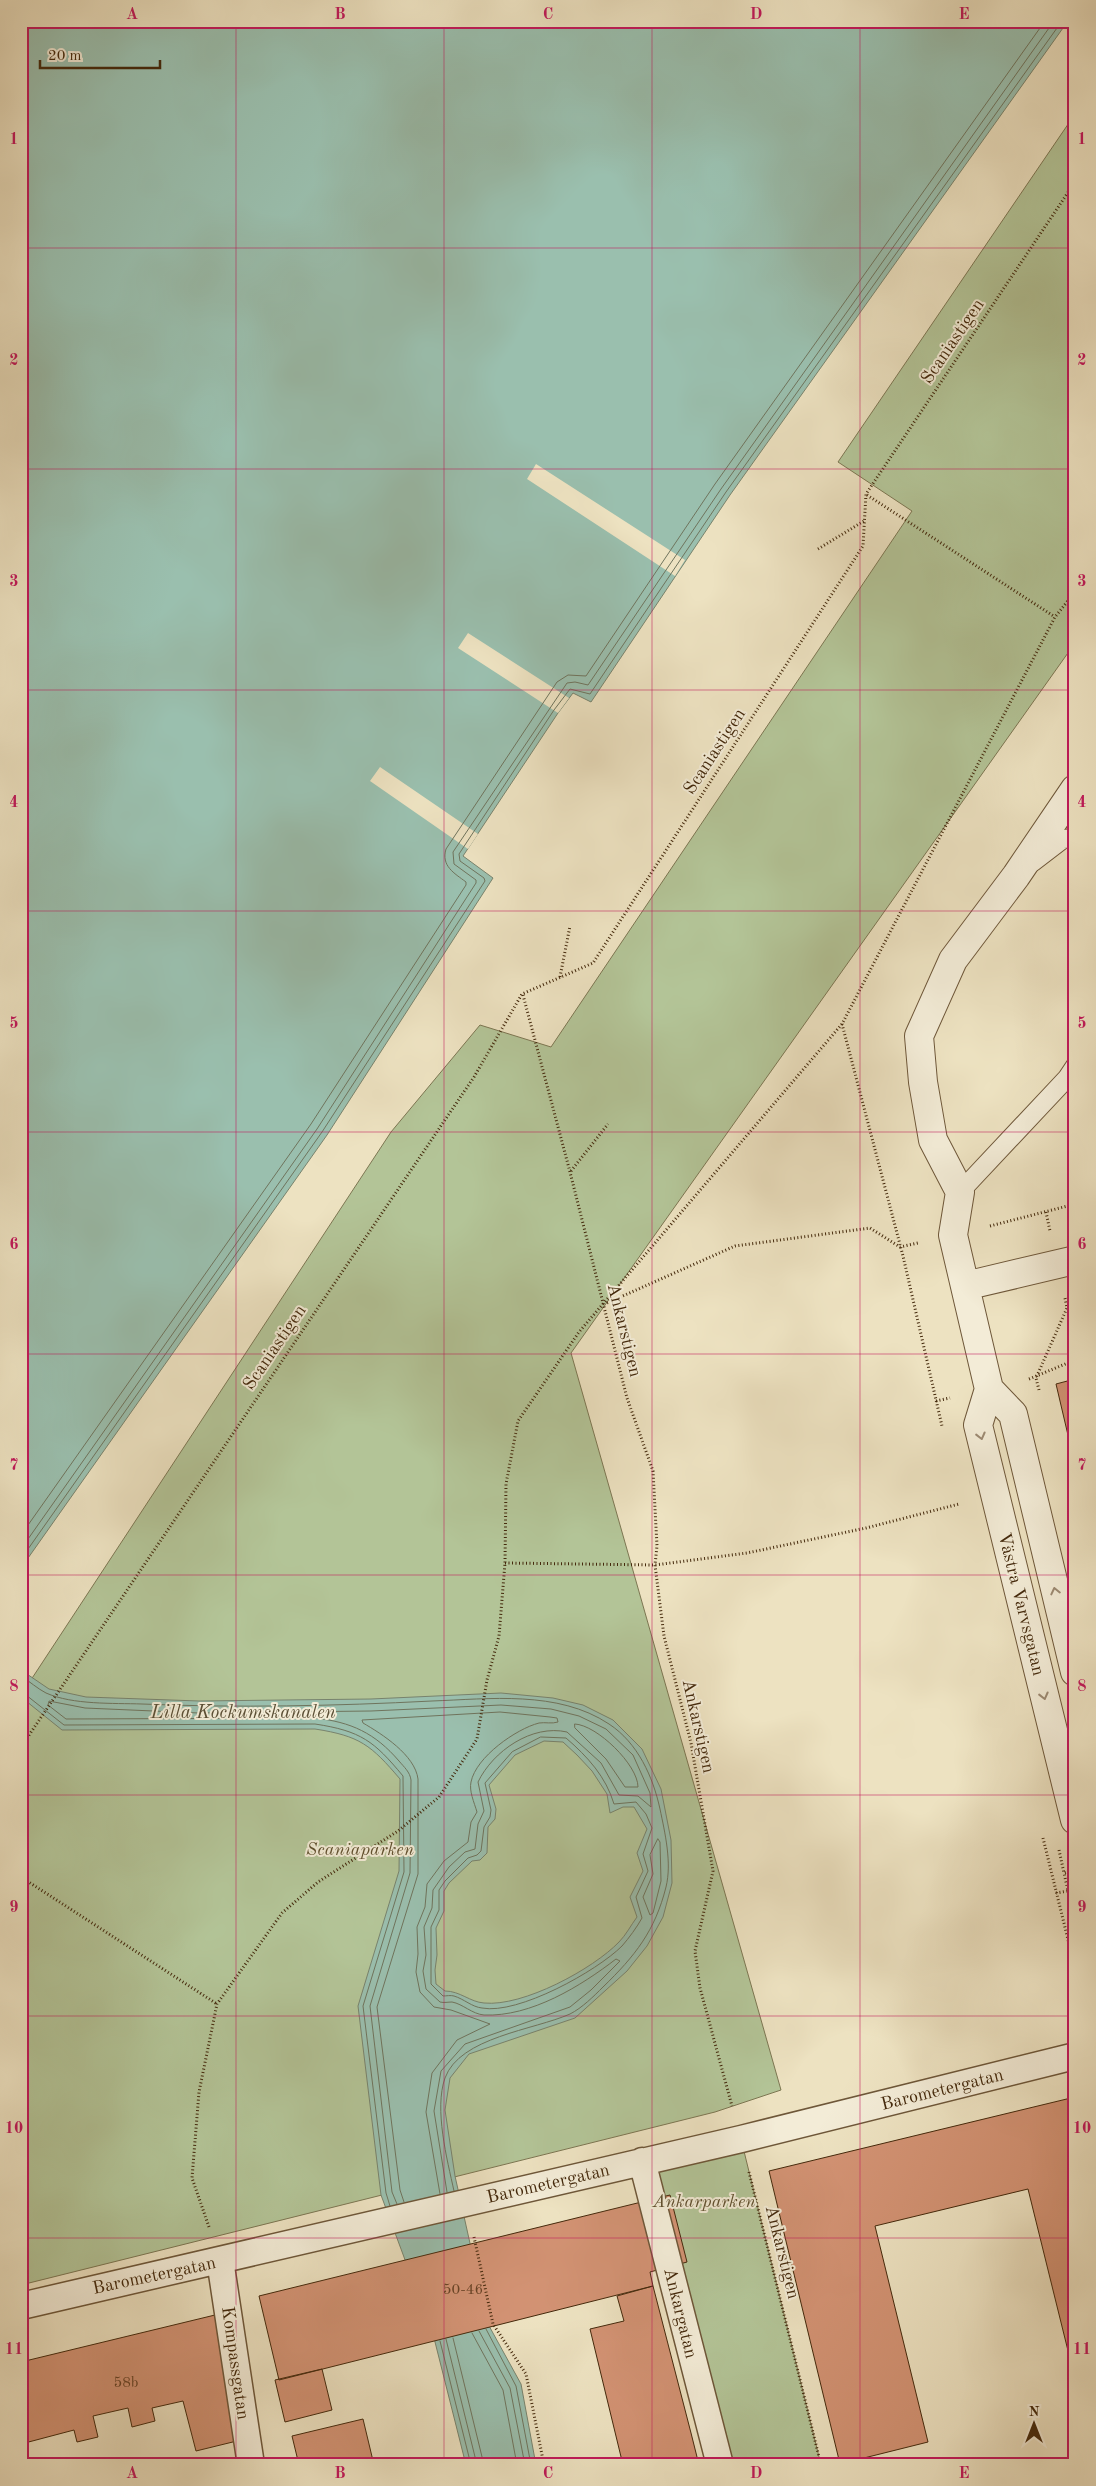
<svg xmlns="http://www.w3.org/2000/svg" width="1096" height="2486" font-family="'Old Standard TT',serif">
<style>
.green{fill:#b3c497;stroke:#7c7652}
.water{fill:#9abfae;stroke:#78836d;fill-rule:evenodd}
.pier{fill:#ede2c1}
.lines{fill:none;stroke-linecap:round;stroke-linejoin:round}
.shore{stroke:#6f745d;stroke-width:1}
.building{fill:#d29273;stroke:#44290c}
.service-casing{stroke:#6e5739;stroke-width:20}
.pedestrian-casing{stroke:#6e5739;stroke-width:29}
.minor-casing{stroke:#6e5739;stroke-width:30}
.path{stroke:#44290c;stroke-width:3;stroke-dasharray:1 2.5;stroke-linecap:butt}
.service{stroke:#f3ecd7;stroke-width:18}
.pedestrian{stroke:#f3ecd7;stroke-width:26}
.minor{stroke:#f3ecd7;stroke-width:28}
.oneway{stroke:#9c8a72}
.grid{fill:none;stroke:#c2185b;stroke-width:1;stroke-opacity:0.55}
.labels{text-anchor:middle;stroke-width:4;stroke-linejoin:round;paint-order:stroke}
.number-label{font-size:15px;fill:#684326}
.street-label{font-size:18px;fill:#44290c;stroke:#f3ecd7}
.park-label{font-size:18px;font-style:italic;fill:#60502f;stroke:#f3ecd7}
.water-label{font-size:19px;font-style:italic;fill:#5a4e34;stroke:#f3ecd7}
.neatline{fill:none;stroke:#c2185b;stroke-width:2}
.grid-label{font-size:16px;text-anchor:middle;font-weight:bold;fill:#c2185b}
</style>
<rect width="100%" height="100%" fill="#ede2c1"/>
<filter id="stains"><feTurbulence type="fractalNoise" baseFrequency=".004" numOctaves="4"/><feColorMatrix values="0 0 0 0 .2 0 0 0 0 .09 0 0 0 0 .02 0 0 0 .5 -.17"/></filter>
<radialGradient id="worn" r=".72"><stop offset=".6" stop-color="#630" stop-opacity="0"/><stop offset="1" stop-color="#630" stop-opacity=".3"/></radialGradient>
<path class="green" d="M1075,114v529l-504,710 210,737 -66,22 -694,173v-590l370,-563 89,-107 71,22 361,-536 -74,-49z
M741,2139l80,326h-101l-78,-304z"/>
<path class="water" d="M21,21h1047l-338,474 -139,207 -18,-9 -15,20 -95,143 30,22 -166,257 -306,433z
M21,1670l28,19 37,8 113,4 172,-2 130,-6 52,5 30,7 30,15 29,29 19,40 10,51 1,43 -9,34 -16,29 -20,25 -52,47 -106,36 -19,24 -5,32 10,66 33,148 33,60 15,81h-70l-32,-127 -53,-143 -23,-189 41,-135 1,-92c-29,-34 -40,-43 -85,-50l-253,1 -41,-33zM544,1741l19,1 14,13 15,16 15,23 3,19 13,-6h11l13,22 -10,24 6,18 -13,26 7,20c-6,8 -11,18 -18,25 -26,27 -96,65 -135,61 -14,-1 -24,-12 -39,-12l-9,-7 -1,-14 2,-15 -1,-27 8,-17v-20l5,-8 23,-22 8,-1 7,-7 1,-26 7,-8 1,-10 -7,-24 26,-30z"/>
<path class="pier" d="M536,464l149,96 -10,16 -148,-97z
M468,633l101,65 -11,15 -100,-65z
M380,767l98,67 -10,15 -98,-68z"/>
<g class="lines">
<path class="shore" d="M21,1535l290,-411 155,-239v-3c-12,-9 -25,-16 -20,-33l111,-167 11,-7 18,1 129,-192 330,-463
M21,1549l296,-420 159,-246v-3l-22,-16 -1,-12 114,-169 8,-1 13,3 133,-196 333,-468
M21,1559l301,-427 163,-251 -1,-3 -24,-17 -1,-7 95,-144 16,-21 20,5 136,-202 336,-471
M21,1676c8,5 17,13 25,17 27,12 67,10 96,11 96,4 193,2 290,-3 57,-2 126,-11 177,23 29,19 44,53 51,85 5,24 12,54 6,78 -11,44 -31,69 -63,100 -9,9 -21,21 -33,27 -36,16 -110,23 -125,64 -11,31 2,81 9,113
M21,1694l5,1 38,30 251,-1c46,7 59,17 88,52l1,96 -41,134 23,187 4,13
M575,1724c22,1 63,41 63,63h-13l-19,-28 -31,-31z
M541,1737l25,1c22,19 40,39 48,66l22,-2 10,12 6,14 -9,26 5,17 -12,26 6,21c-5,9 -13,20 -20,28 -25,25 -104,69 -140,62 -10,-1 -18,-9 -28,-12 -3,-1 -8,0 -11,0l-12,-12v-57l8,-17v-20l6,-9 23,-23 9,-3 4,-4 3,-24 6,-10 1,-7 -6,-27 27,-31z
M658,1839l2,3 1,39 -8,32 -3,2 -7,-18 10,-23 -3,-19z
M404,2202l-4,-12 -23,-183 41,-133v-95c-3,-24 -36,-45 -55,-56l-1,-3 138,-8 50,5 7,1 1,4c-6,2 -13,0 -19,1 -23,6 -63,34 -68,59 -2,9 3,20 6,30l-6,10 -3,20 -24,19 -17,23 -2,23 -8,20 1,27 -2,18 4,20 14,15 17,3 39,14 -33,16 -25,33 -6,39 14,82
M397,2204l-5,-12 -22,-186 40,-133 1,-93c-1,-8 -7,-13 -12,-19 -24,-28 -48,-39 -84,-43l-249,1 -18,-14 1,-4 36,7 114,5 172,-2 130,-6 50,4 28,7 27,13 27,26 17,38 1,14 -13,-11 -19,-1 -18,-32 -34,-31c-35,-8 -74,19 -89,50l6,29 -6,13 -3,25 -10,3 -16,15 -16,23 -1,18 -8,19 2,28 -3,16 3,18 14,13c4,1 8,0 12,0 11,2 20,12 32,13 47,2 97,-29 132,-56l4,2 -29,29 -21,17 -105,37 -24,27 -7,40 13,81
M486,2329l30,57 15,79
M479,2331l31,57 15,77
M472,2333l31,57 14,75
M453,2338l31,127
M446,2339l31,126
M440,2341l31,124"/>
</g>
<path class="building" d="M1075,1379v86l-19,-81z
M1075,2097v282l-47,-190 -153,37 53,216 -88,22 -71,-293z
M670,2195l17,67 -37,10 3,14 -374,94 -20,-84z
M653,2286l38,147 8,32h-76l-33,-136 34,-8 -7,-25z
M215,2315l30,124 -49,12 -13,-50 -31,7 3,13 -23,6 -4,-19 -35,8 5,21 -21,5 -3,-12 -53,14v-82z
M322,2369l10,41 -47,12 -10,-42z
M363,2419l11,46h-75l-7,-29z"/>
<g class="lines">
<defs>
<path id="service" d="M1033,862l30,-23 12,-1
M960,1192l107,-114 8,-12"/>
<path id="pedestrian" d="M642,2161l78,304
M220,2260l31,205
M21,2306l720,-167 334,-83"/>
<path id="minor" d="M1075,789l-59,87 -63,84 -34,76 4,46 10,58 27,52 -7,43 36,154 -11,36 97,395
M965,1286l110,-26
M989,1389l24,25 62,258"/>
</defs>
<use href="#service" class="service-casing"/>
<use href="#pedestrian" class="pedestrian-casing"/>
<use href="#minor" class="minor-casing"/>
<path class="path" d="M867,495l188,122
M818,549l46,-28
M560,977l10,-51
M523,995l47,177 57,226 26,73 4,75 -2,19 9,71 27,107 22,128 -18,80 5,37 32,118
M842,1024l61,232 39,170
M571,1171l37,-47
M1046,1212l4,19
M990,1226l85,-22
M607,1303l128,-57 135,-18 30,19 18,-4
M1029,1379l46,-19
M1039,1390l-3,-12 31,-70 -2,-10
M936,1401l14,-3
M505,1563l150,2 92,-12 119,-25 93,-24
M21,1747l453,-670 48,-83 71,-31 270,-417 3,-52 209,-312
M1043,1838l32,130
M1059,1850l5,23
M21,1877l196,127
M1056,1893l12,-2 -4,-18 6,-2
M749,2172l72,293
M209,2227l-17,-49 7,-86 18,-88 65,-91 36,-31 80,-51 41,-34 38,-58 10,-59 12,-44 6,-73 1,-79 12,-63 61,-89 263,-308 213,-407 20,-25
M474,2237l19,87 33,50 18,91"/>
<use href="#service" class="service"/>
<use href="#pedestrian" class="pedestrian"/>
<use href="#minor" class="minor"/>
</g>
<defs><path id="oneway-chevron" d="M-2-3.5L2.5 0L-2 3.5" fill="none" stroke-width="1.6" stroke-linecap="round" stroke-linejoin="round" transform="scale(1.25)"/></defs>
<g class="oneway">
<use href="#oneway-chevron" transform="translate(981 1436) rotate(76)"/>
<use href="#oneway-chevron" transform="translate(1055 1591) rotate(-103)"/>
<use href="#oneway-chevron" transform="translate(1044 1696) rotate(76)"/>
</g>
<path class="grid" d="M236,21v2444M444,21v2444M652,21v2444M860,21v2444M21,248h1054M21,469h1054M21,690h1054M21,911h1054M21,1132h1054M21,1354h1054M21,1575h1054M21,1795h1054M21,2016h1054M21,2238h1054"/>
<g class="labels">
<g class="number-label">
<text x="463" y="2294">50-46</text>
<text x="126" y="2387">58b</text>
</g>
<g class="street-label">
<text transform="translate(952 341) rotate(-56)" y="6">Scaniastigen</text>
<text transform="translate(714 751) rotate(-57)" y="6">Scaniastigen</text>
<text transform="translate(625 1330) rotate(76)" y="6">Ankarstigen</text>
<text transform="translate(274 1347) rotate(-56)" y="6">Scaniastigen</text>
<text transform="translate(1022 1604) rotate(76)" y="6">Västra Varvsgatan</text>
<text transform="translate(699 1726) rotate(77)" y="6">Ankarstigen</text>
<text transform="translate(942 2089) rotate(-14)" y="6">Barometergatan</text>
<text transform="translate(548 2183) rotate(-13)" y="6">Barometergatan</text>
<text transform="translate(783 2252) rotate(76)" y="6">Ankarstigen</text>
<text transform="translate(154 2275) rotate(-12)" y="6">Barometergatan</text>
<text transform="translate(681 2313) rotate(76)" y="6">Ankargatan</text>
<text transform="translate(236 2363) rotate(82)" y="6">Kompassgatan</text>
</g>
<g class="park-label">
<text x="360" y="1855">Scaniaparken</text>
<text x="704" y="2207">Ankarparken</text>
</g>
<g class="water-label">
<text x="243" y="1718">Lilla Kockumskanalen</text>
</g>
</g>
<rect width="1096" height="2486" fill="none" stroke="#ede2c1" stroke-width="55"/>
<g transform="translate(1034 2424)" stroke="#f3ecd7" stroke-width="4" paint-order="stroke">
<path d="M0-4L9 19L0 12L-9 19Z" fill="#44290c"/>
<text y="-8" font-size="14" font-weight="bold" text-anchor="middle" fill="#44290c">N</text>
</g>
<path d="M40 60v8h120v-8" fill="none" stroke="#44290c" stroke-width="2.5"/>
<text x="48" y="60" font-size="15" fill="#44290c" stroke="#f3ecd7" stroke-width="4" paint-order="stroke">20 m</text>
<rect x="28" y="28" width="1040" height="2430" class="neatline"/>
<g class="grid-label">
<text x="132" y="19">A</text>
<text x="340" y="19">B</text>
<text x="548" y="19">C</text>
<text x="756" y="19">D</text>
<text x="964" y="19">E</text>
<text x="14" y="144">1</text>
<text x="1082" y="144">1</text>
<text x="14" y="365">2</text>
<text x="1082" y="365">2</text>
<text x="14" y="586">3</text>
<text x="1082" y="586">3</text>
<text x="14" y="807">4</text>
<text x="1082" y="807">4</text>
<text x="14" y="1028">5</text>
<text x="1082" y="1028">5</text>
<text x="14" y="1249">6</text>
<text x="1082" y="1249">6</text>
<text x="14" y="1470">7</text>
<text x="1082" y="1470">7</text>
<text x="14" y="1691">8</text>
<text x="1082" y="1691">8</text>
<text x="14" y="1912">9</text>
<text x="1082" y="1912">9</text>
<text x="14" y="2133">10</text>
<text x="1082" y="2133">10</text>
<text x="14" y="2354">11</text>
<text x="1082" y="2354">11</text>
<text x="132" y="2478">A</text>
<text x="340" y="2478">B</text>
<text x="548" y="2478">C</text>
<text x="756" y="2478">D</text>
<text x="964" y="2478">E</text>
</g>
<rect width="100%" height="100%" filter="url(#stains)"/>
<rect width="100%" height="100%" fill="url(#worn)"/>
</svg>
